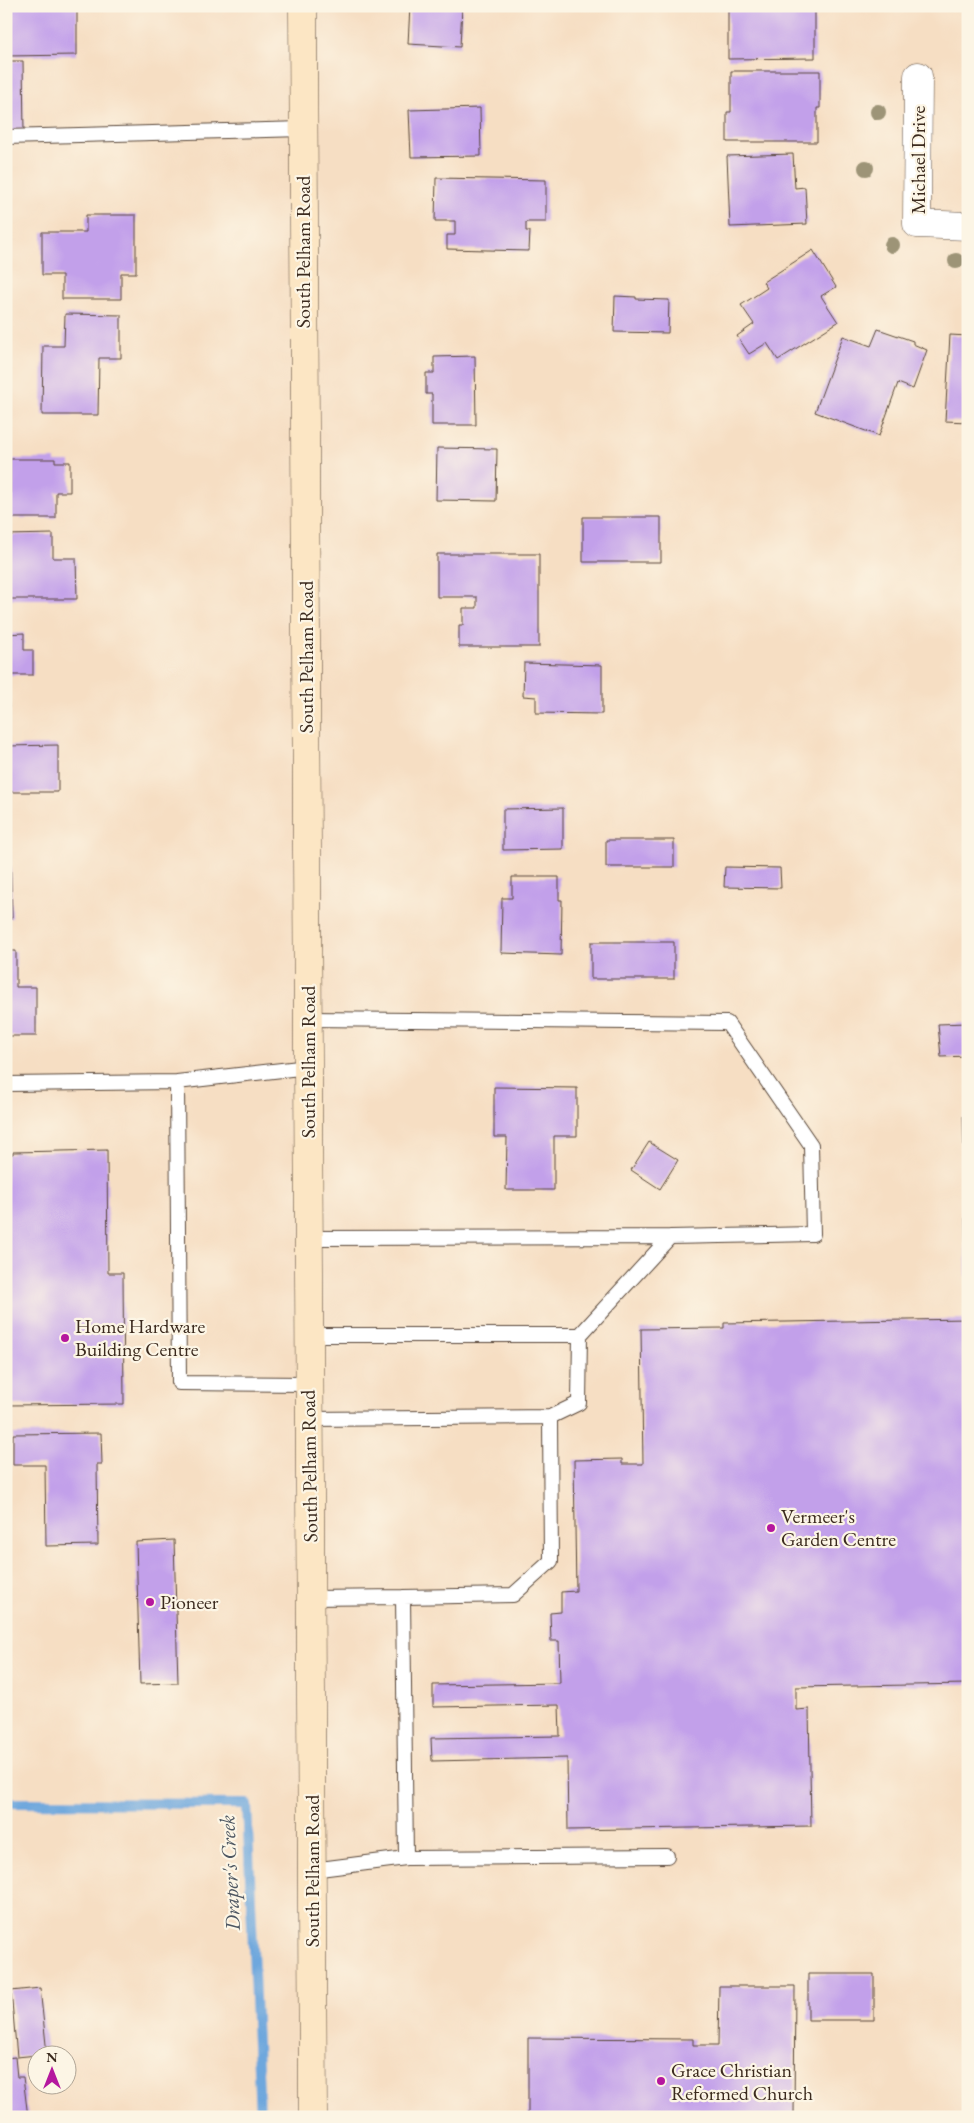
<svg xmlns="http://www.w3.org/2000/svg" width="974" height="2123" font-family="'EB Garamond',serif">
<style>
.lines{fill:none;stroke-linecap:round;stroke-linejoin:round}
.stream{stroke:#6ea7dd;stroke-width:10}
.building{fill:#c2a0ea}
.lane-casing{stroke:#574537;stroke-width:16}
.street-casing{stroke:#574537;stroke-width:29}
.secondary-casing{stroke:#574537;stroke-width:29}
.lane{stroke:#fff;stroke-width:14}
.street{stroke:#fff;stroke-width:28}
.secondary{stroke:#fce6c4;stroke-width:28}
.tree{fill:#9d9477}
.poi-dot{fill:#b5179e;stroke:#fcf5e5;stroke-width:2}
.labels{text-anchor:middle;stroke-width:4.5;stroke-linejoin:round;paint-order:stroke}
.street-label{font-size:20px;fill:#3b2a1e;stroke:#fcf5e5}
.poi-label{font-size:20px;fill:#3b2a1e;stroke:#fcf5e5;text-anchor:start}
.water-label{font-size:21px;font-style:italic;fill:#4d5661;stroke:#fcf5e5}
</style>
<rect width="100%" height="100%" fill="#fcf5e5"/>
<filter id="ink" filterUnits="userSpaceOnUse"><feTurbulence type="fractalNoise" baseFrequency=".02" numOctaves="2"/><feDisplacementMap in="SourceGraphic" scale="10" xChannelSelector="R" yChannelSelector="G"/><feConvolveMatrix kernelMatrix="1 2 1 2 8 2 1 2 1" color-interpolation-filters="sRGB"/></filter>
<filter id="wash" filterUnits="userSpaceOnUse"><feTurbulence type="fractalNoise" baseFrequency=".0096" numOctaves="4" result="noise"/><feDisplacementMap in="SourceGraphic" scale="20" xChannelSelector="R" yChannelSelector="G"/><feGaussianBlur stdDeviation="1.12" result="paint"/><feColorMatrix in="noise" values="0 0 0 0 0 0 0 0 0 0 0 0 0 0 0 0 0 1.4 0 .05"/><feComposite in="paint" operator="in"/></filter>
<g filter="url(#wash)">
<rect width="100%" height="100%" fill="#f6dec3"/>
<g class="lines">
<path class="stream" d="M6,1803l241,1 13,313"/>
</g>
<g id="blocks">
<path class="building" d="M6,6h71v49l-71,1z
M410,6h52l-2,41 -52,-3z
M728,6h87v52l-87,1z
M6,61h17l1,73h-18z
M731,71h89v37h-3v34h-90v-30h4z
M480,108l1,48 -70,1 -2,-47z
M793,154l2,34 10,-1 2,37 -77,3 -3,-71z
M436,178l110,2v42h-20v9h4l-1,20 -82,-2v-14h8v-14h-20z
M86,215h50v58h-15v26h-59v-24h-20v-43h44z
M813,250l23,37 -15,9 17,26 -60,38 -11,-17 -18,11 -12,-18 17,-12 -13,-19 26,-17 -4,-6z
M615,296l21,1v2l33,1 -1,33 -54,-1z
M65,314l56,1v43h-22l-1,57h-56l1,-69h21z
M878,329l35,12v3l14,6 -14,39 -15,-6 -19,53 -64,-24 28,-76 28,10z
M950,335l18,1v86l-23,-1z
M475,356l1,69h-44v-31h-6v-21h8v-16z
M437,448l60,1 -1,52 -60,-1z
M10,459h45v3h15v30h-14v26h-46z
M583,517h78v45h-78z
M53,534v24h23l1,41h-68l-3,-64z
M437,554h102v93h-80v-22h4v-17h14v-11h-40z
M24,633v17h9v25h-27v-41z
M524,663l78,2v49l-66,-1v-16l-13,-1z
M6,686h2l1,31h-3z
M58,745v47h-52v-46z
M563,808v41l-60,1v-41z
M606,840h68v27h-68z
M6,842h4l2,76h-6z
M725,867l55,1 1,20 -57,-1z
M512,877h47v23h3l-1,55 -60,-2 1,-55h10z
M591,942h83v37h-83z
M6,951h10v36h20v49h-30z
M968,1023v33l-27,1 -3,-33z
M494,1087l83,1v48h-23v54h-48l1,-53h-13z
M963,1116h5v160h-2z
M649,1142l29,18 -18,29 -29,-19z
M107,1150l1,123h15l1,131 -118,1v-251h7v-2z
M968,1319v365l-172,3v23l13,-1 2,117 -243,4 -1,-72 -135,3 -1,-23 129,-2 -1,-31 -126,2v-22l127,-2 -1,-42h-8l-1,-28 11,-1v-20l15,-1 -2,-131 48,-1v5h21l-2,-135 83,-1v-5z
M101,1433l1,31h-5l1,81 -52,1 -1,-81h-32v-31z
M174,1540l4,143 -38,1 -4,-142z
M808,1974h66v46h-66z
M719,1986h76l-1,131h-266v-79l165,1v6h25z
M40,1988l7,66 -30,3 -6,-66z
M15,2057l2,20h6l5,40h-22v-59z"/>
</g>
</g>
<g filter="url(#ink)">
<use href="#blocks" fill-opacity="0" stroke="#574537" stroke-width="1"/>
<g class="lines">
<defs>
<path id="lane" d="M6,137l297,-8
M308,1019l419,4 84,122 2,89 -143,3
M308,1067l-131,15 2,301 129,1
M6,1084l171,-2
M309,1238l361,-1 -90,98
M308,1335h272l-1,68 -29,14
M309,1419l241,-2 1,144 -38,34 -110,2
M310,1598l93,-1 3,261
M312,1870l94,-12 261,-2"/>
<path id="street" d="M918,76l-1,148 51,2"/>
<path id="secondary" d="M303,6l10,2111"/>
</defs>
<use href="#lane" class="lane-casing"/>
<use href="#street" class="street-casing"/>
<use href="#secondary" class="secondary-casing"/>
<use href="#lane" class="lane"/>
<use href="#street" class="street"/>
<use href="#secondary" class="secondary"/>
</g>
<g class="tree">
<circle cx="878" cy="112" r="8"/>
<circle cx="866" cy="168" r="8"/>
<circle cx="892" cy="245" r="8"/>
<circle cx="956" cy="261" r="8"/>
</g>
</g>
<g class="poi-dot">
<circle cx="65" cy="1338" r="5"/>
<circle cx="771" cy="1528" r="5"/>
<circle cx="150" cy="1602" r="5"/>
<circle cx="661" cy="2081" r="5"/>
</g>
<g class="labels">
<g class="street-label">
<text transform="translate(918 160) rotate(-90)" y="7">Michael Drive</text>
<text transform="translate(303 252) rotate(-90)" y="7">South Pelham Road</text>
<text transform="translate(306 657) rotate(-90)" y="7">South Pelham Road</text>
<text transform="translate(308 1062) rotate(-90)" y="7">South Pelham Road</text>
<text transform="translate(309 1466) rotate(-91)" y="7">South Pelham Road</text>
<text transform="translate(312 1871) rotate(-90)" y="7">South Pelham Road</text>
</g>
<g class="poi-label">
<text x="75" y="1333">Home Hardware<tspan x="75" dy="23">Building Centre</tspan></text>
<text x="781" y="1523">Vermeer's<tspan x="781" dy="23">Garden Centre</tspan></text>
<text x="160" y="1609">Pioneer</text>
<text x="671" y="2077">Grace Christian<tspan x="671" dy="23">Reformed Church</tspan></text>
</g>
<g class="water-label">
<text transform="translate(230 1873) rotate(-93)" y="7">Draper's Creek</text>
</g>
</g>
<rect width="974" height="2123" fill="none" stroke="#fcf5e5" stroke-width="25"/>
<g transform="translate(52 2070)"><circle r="24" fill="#fcf5e5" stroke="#afa495"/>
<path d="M0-4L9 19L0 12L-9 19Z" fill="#b5179e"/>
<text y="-8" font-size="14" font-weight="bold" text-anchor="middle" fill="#3b2a1e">N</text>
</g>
</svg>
